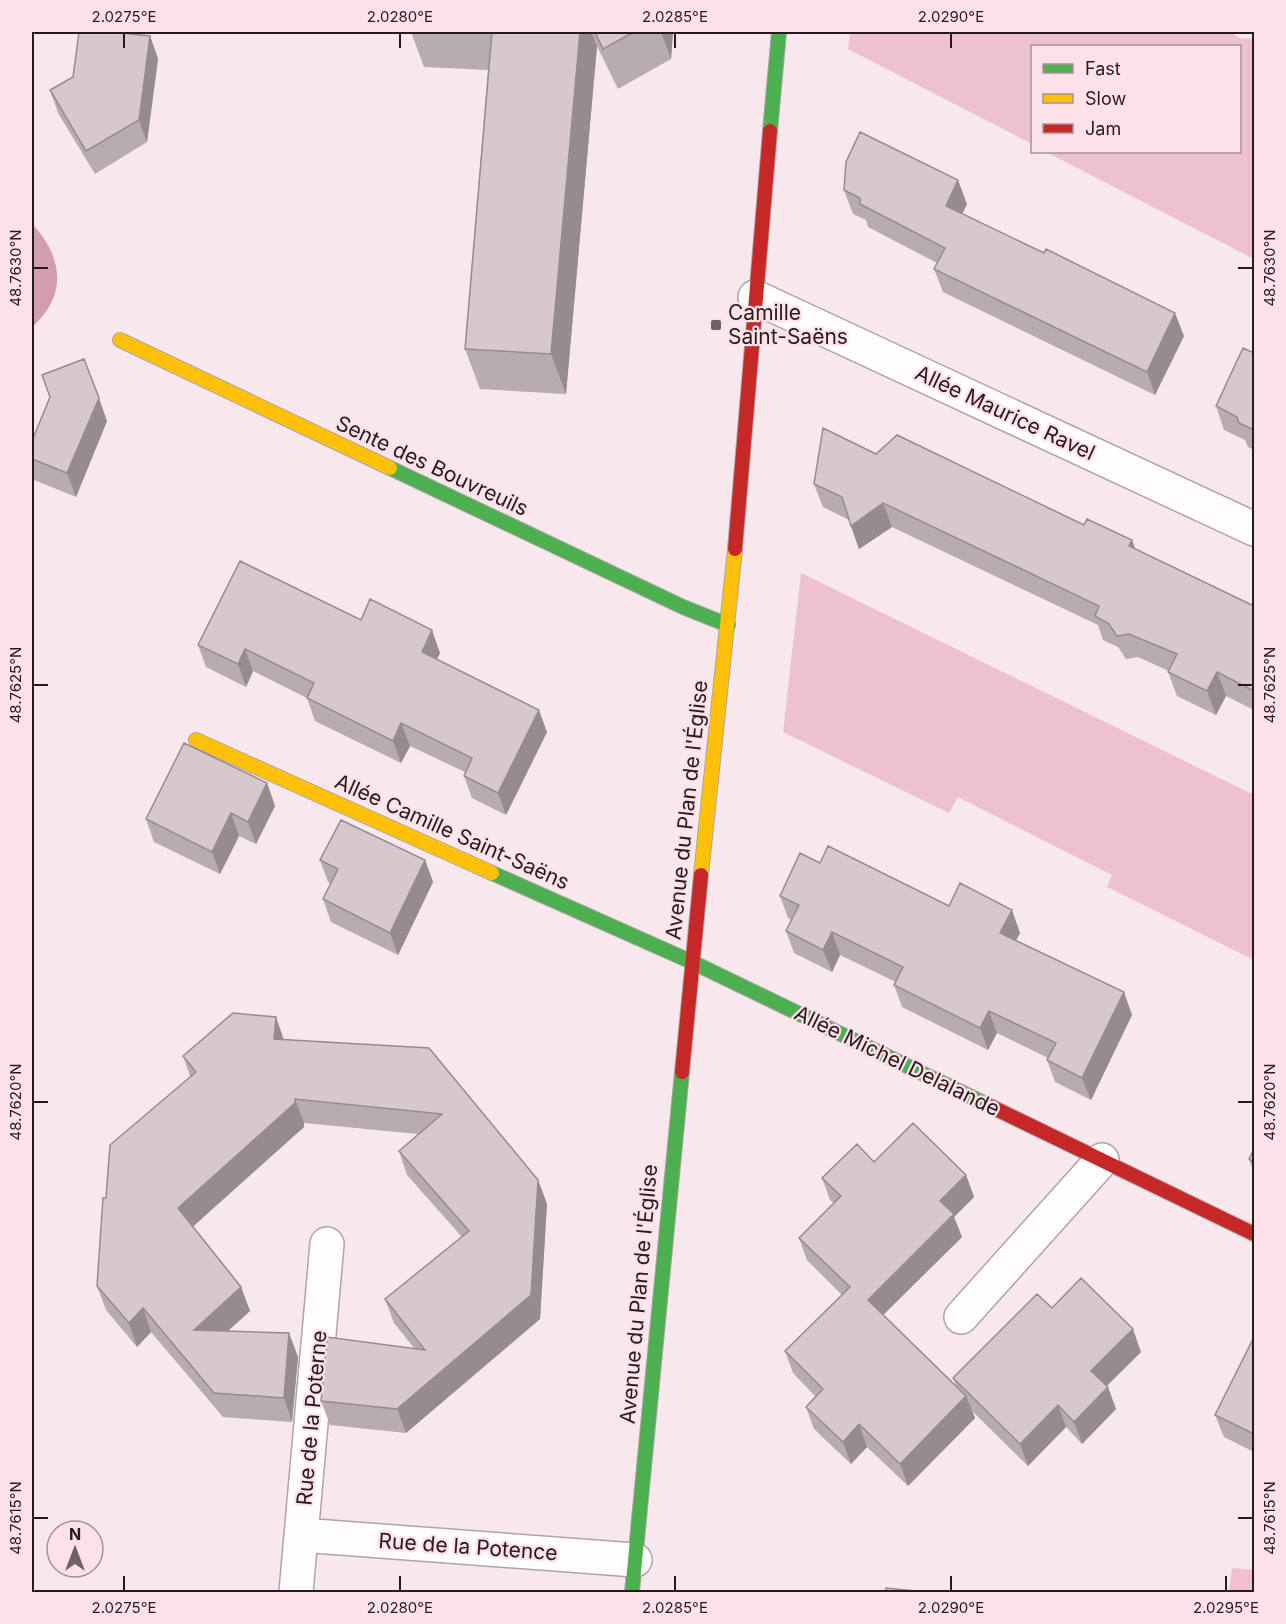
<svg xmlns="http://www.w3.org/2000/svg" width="1286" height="1624" font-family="Inter,sans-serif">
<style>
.green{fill:#edc2ce}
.forest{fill:#efc1ce}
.water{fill:#d29dac}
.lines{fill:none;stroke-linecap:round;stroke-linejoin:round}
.street-casing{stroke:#b1a3a7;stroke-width:36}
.fast-casing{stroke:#b1a3a7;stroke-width:16}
.slow-casing{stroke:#b1a3a7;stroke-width:16}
.jam-casing{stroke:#b1a3a7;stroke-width:16}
.street{stroke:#fefcfc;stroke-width:33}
.fast{stroke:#4caf50;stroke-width:14}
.slow{stroke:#ffc107;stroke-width:14}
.jam{stroke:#c62828;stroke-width:14}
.wall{fill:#b8acaf}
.shaded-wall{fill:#968c8f}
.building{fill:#d6c8cc;stroke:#968c8f;stroke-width:1.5}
.ticks{fill:none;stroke:#28191d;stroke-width:2}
.poi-dot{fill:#706165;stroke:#fce2e8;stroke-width:2}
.labels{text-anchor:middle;stroke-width:4.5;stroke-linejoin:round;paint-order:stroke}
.poi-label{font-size:21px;fill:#28191d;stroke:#fce2e8;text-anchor:start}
.street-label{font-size:21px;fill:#28191d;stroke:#fce2e8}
.neatline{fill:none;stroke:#28191d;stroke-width:2}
.ticks-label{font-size:15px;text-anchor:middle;fill:#28191d}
</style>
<rect width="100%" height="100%" fill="#f6e8ec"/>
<path class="green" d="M850,32h382l7,6 15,1v220l-208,-107h194v-106h-208v98l-184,-95z
M801,573l453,222v165l-147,-73 5,-12 -154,-78 -9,16 -166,-81z"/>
<path class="forest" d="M1232,1568l22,2v22h-25z"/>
<path class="water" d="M32,224c31,32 36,72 0,103z"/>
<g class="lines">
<defs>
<path id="street" d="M755,297l499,232
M961,1317l141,-157
M301,1535l334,25
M296,1592l31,-348"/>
<path id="fast" d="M770,131l9,-99
M390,468l293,139 45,18
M492,873l200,89 300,145
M632,1592l50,-520"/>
<path id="slow" d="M120,340l270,128
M196,740l296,133
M701,875l34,-326"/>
<path id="jam" d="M735,549l35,-418
M682,1072l19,-197
M992,1107l262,127"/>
</defs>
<use href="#street" class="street-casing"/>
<use href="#fast" class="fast-casing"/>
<use href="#slow" class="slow-casing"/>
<use href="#jam" class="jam-casing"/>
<use href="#street" class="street"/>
<use href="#fast" class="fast"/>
<use href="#slow" class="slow"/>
<use href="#jam" class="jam"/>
</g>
<path class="wall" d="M411,32h262l-2,27 -53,30 -21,-43 -31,348 -86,-5 -15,-40 23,-279 -64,-3z
M150,36l8,23 -11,83 -52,32 -37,-61 -8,-23z
M844,190l123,14 -5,10 222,122 -29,59 -212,-103 -9,-23 3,-6 -69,-36 -2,-7 -13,-6z
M1254,353v97l-6,-3 -3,-7 -21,-10 -8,-24z
M107,421l-31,76 -42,-17 -2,-6v-33z
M876,454l208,71 48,15 3,9 119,57v104l-28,-14 -10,19 -39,-19 -9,-24 1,-1 -31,-14 -12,2 -8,-12 -15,-7 -5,-15 -206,-98 -33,22 -10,-29 -26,-13 -9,-23z
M361,620l79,33 -3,6 110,73 -41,83 -34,-17 -8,-22 1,-4 -55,-26 -9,17 -86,-42 -8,-23 -54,-27 -7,16 -40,-20 -8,-22z
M267,783l8,23 -19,38 -17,-8 -19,38 -66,-32 -8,-23z
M320,860h105l8,22 -35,73 -67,-33 -8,-23 8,-15 -3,-2z
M820,863l129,43 71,27 -4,7 116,75 -41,85 -36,-18 -8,-22 1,-2 -51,-25 -9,17 -86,-43 -8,-22 2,-3 -56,-27 -8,17 -38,-19 -8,-22 5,-11 -3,-2 -8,-22z
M276,1017l8,23 145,8 109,132 9,24 -7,115 -134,114 -76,-8 -9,-24 93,-53 -20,-25 -9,-24 77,-62 -55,-62 -8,-24 19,-17 -114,-11v4l-111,99 48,61 9,24 -22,20 70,26 -6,65 -69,-5 -72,-85 -14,15 -31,-37 -9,-24 9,-88 84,-122 -7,-20z
M1254,1149v24l-5,-14z
M874,1162l92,13 8,22 -20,20 8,20 -79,78 73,70 -3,-7 99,-70 89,44 -34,34 9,23 -34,35 -16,-17 -38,39 -56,-55 3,7 -67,68 -41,-39 -16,17 -37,-35 -8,-22 10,-10 -23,-24 -8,-22 57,-56 -35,-35 -8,-22 35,-35 -4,-3 -8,-22z
M1254,1337v115l-30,-15 -9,-22z"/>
<path class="shaded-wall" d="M580,32h11l6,14 -31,348 -15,-40z
M661,32h12l-2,27z
M150,36l8,23 -11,83 -8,-22z
M958,180l9,24 -13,26 -8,-24z
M1175,313l9,23 -29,59 -8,-23z
M99,398l8,23 -31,76 -9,-24z
M883,503l9,24 -33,22 -8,-23z
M1132,540l9,24 -12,-18z
M432,630l8,23 -10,21 -8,-22z
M245,649l8,22 -7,16 -8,-23z
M1217,672l9,24 -10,19 -9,-24z
M539,710l8,22 -41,83 -8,-22z
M401,723l9,23 -9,17 -8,-22z
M267,783l8,23 -19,38 -8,-22z
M231,813l8,23 -19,38 -8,-22z
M425,860l8,22 -35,73 -8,-22z
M1012,910l8,23 -12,22 -8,-22z
M832,932l8,23 -8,17 -9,-22z
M1124,992l8,23 -41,85 -9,-22z
M989,1011l8,22 -9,17 -8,-22z
M276,1017l8,24 -10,-2z
M295,1099l9,24v4l-117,105 -9,-24z
M966,1175l8,22 -20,20 8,20 -86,85 -8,-22 72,-99z
M538,1180l9,24 -7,115 -134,114 -9,-24z
M241,1287l9,24 -48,43 -8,-24z
M143,1308l8,24 -14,15 -8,-24z
M1133,1329l8,23 -42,41 -8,-22z
M289,1333l9,24 -6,65 -8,-24z
M1108,1387l8,22 -34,35 -8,-22z
M966,1396l9,22 -67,68 -8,-22z
M1058,1405l8,22 -38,39 -8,-22z
M859,1424l8,23 -16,17 -8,-22z"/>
<path class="building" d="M79,32h34l37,4 -11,84 -53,31 -36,-61 23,-13z
M490,32h90l-29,322 -86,-5 27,-317z
M595,32h39l-31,17z
M860,132l98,48 -12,26 98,47 2,-4 129,64 -28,59 -213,-103 11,-21 -85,-44v-6l-16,-8 2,-28z
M1243,348l11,5v77l-15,-7 -2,-6 -21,-11z
M84,359l15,39 -32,75 -35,-14v-18l18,-44 -8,-22z
M823,428l53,26 21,-19 187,90 3,-6 45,21 -3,6 125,60v85l-37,-19 -10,19 -39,-19 9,-18 -48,-20 -12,2 -8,-12 -14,-8 4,-10 -216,-103 -32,23 -9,-29 -28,-13z
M240,561l121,59 9,-21 62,31 -10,22 117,58 -41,83 -34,-17 8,-18 -71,-35 -8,18 -86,-43 7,-15 -69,-34 -7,15 -40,-19z
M184,743l83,40 -19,39 -17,-9 -19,39 -66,-33z
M341,820l84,40 -35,73 -67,-34 15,-30 -18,-9z
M828,846l121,60 11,-23 52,27 -12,23 124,59 -42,86 -35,-18 9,-17 -67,-32 -9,17 -86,-43 9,-18 -71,-35 -9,18 -37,-19 13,-26 -19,-9 20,-43 20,10z
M233,1013l43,4 -2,22 155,9 109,132 -7,115 -134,114 -76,-8 6,-64 98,13 -40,-51 84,-68 -70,-80 43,-37 -147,-15v4l-117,105 63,79 -47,43 95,3 -5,65 -70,-5 -71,-85 -14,15 -32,-37 6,-88h3l4,-53 86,-73 -13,-16z
M913,1123l53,52 -26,26 14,13 -86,86 98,96 -66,68 -41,-40 -16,18 -37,-35 17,-18 -38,-38 65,-64 -51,-49 42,-42 -19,-18 35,-34 17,18z
M1254,1149v13l-5,-3z
M1081,1278l52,51 -42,42 17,16 -34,35 -16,-17 -38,39 -67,-66 84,-84 15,14z
M1254,1337v97l-39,-19z
M886,1588l50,5h-50z"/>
<path class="ticks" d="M124,33v15M400,33v15M675,33v15M951,33v15M33,268h15M1238,268h15M33,685h15M1238,685h15M33,1102h15M1238,1102h15M33,1518h15M1238,1518h15M124,1576v15M400,1576v15M675,1576v15M951,1576v15M1226,1576v15"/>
<rect class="poi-dot" x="710" y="319" width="12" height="12" rx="3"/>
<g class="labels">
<g class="poi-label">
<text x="728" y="320">Camille<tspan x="728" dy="24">Saint-Saëns</tspan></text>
</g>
<g class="street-label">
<text transform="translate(1005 413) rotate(25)" y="7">Allée Maurice Ravel</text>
<text transform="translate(432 466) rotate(25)" y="7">Sente des Bouvreuils</text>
<text transform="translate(687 810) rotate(-84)" y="7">Avenue du Plan de l'Église</text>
<text transform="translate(452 832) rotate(24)" y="7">Allée Camille Saint-Saëns</text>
<text transform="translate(897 1061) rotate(26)" y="7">Allée Michel Delalande</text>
<text transform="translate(639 1294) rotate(-85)" y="7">Avenue du Plan de l'Église</text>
<text transform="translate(312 1418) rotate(-85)" y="7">Rue de la Poterne</text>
<text transform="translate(468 1547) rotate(4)" y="7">Rue de la Potence</text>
</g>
</g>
<rect width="1286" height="1624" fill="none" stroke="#fce2e8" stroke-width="66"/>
<rect x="1031" y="45" width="210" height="108" fill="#fce2e8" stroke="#a79297" stroke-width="1.5"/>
<rect x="1043" y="64" width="30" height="9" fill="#4caf50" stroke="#a79297" stroke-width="1.5"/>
<text x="1085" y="75" font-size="18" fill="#28191d">Fast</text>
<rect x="1043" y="94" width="30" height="9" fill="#ffc107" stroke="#a79297" stroke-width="1.5"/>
<text x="1085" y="105" font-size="18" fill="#28191d">Slow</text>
<rect x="1043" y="124" width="30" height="9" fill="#c62828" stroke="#a79297" stroke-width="1.5"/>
<text x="1085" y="135" font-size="18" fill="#28191d">Jam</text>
<g transform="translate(75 1549)"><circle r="28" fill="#fce2e8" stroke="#a79297" stroke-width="1.5"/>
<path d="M0-4.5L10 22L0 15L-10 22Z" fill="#706165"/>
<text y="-9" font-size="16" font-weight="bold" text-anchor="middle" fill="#28191d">N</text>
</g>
<rect x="33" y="33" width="1220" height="1558" class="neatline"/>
<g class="ticks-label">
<text x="124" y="22">2.0275°E</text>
<text x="400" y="22">2.0280°E</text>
<text x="675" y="22">2.0285°E</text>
<text x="951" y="22">2.0290°E</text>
<text transform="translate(16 268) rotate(-90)" y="5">48.7630°N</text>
<text transform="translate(1270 268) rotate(-90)" y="5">48.7630°N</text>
<text transform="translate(16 685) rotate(-90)" y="5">48.7625°N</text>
<text transform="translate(1270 685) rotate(-90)" y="5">48.7625°N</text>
<text transform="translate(16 1102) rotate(-90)" y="5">48.7620°N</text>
<text transform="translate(1270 1102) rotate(-90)" y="5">48.7620°N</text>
<text transform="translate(16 1518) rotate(-90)" y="5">48.7615°N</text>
<text transform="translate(1270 1518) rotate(-90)" y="5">48.7615°N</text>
<text x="124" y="1613">2.0275°E</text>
<text x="400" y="1613">2.0280°E</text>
<text x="675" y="1613">2.0285°E</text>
<text x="951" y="1613">2.0290°E</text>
<text x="1226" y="1613">2.0295°E</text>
</g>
</svg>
